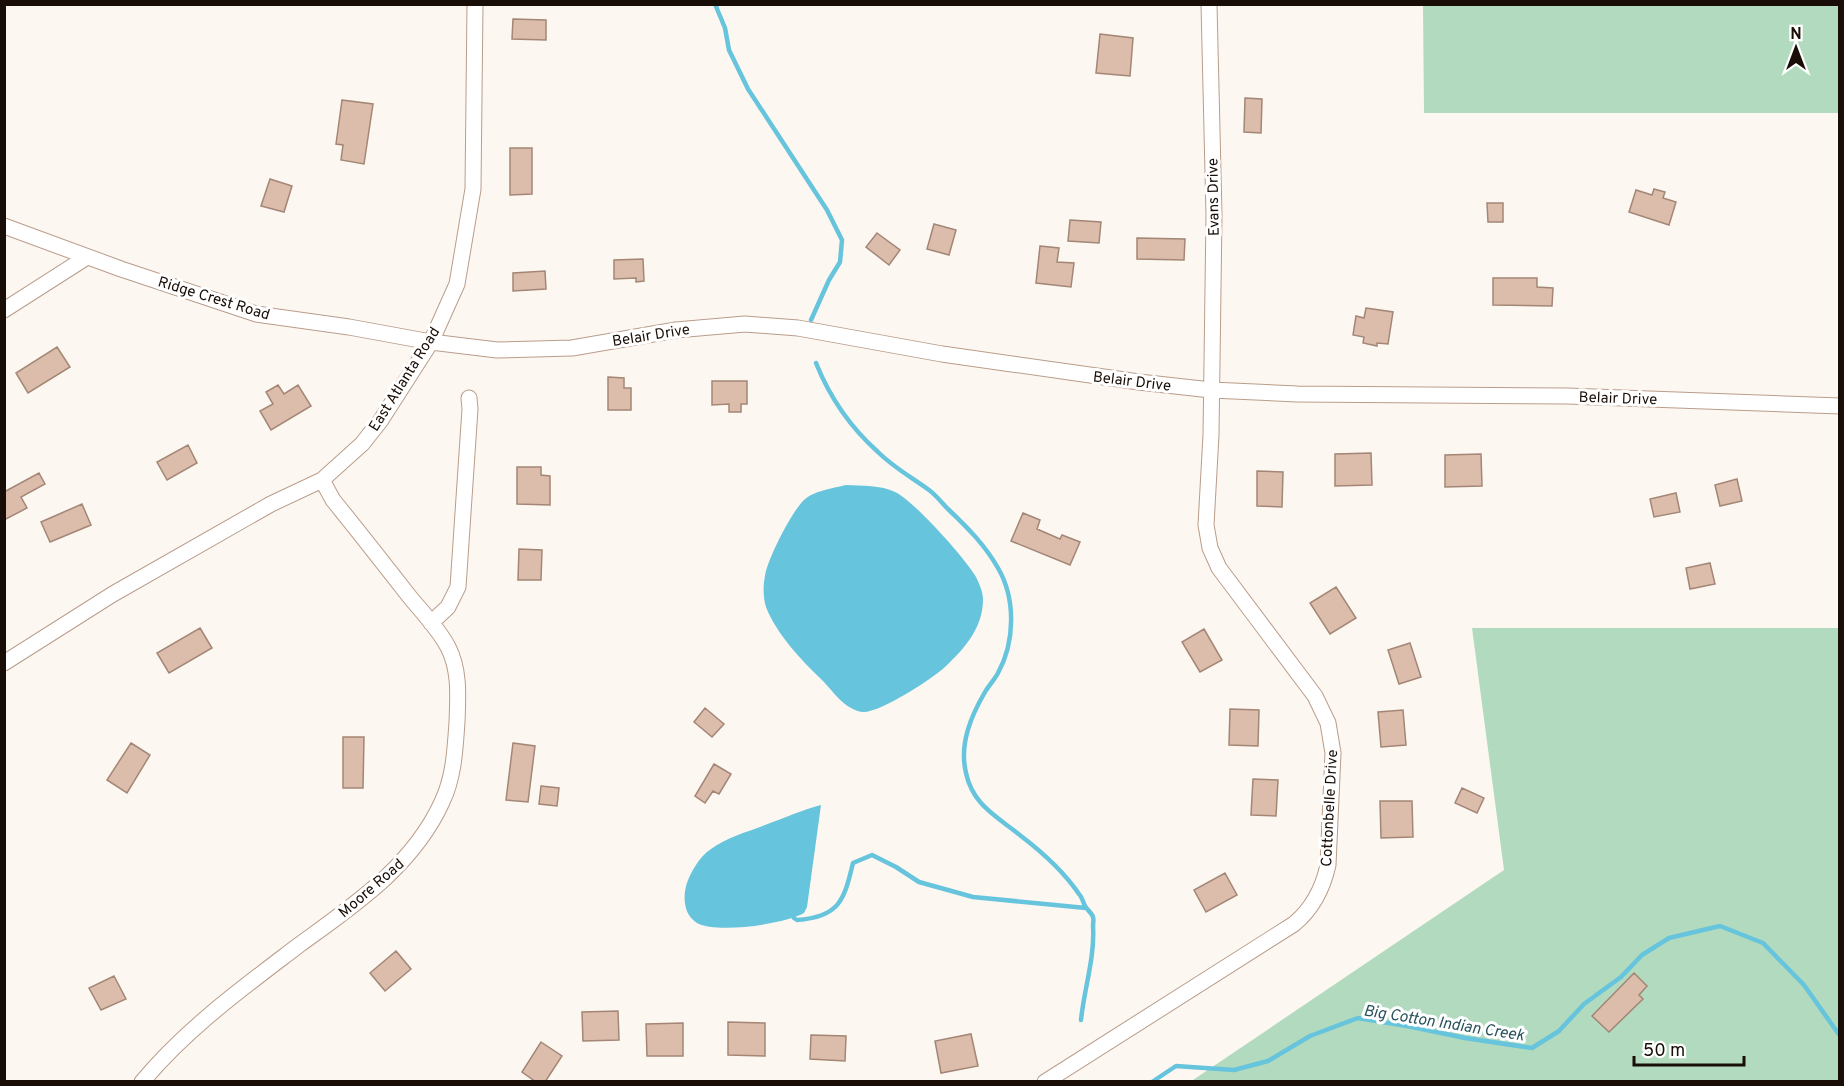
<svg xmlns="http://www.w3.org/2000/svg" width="1844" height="1086" font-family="Overpass,sans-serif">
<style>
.green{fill:#b2dabe}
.water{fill:#66c4dc}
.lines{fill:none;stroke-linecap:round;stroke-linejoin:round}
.stream{stroke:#66c4dc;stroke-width:4.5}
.building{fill:#dcbdab;stroke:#a38675;stroke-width:1.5}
.minor-casing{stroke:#b99d8a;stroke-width:17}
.minor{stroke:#fff;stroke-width:15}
.labels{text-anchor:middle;stroke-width:6;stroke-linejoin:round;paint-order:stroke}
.street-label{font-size:15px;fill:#180e07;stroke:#fff}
.water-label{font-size:16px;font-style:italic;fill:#28535d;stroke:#fff}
</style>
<rect width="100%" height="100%" fill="#fdf7f2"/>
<path class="green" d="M1423,5h416v108h-415z
M1472,628h367v453l-649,1 314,-212z"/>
<path class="water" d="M846,485c16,1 35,0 49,7 18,8 71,67 81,85 3,6 7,15 7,22 0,29 -18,49 -38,68 -13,12 -67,47 -83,45 -18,-3 -29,-21 -41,-33 -20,-19 -45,-46 -55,-72 -3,-10 -3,-21 -1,-31 2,-16 27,-65 39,-76 9,-9 30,-12 42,-15z
M821,805l-14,102 -3,6c-19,11 -87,21 -107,10 -13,-8 -14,-24 -11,-37 4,-13 13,-29 25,-37 16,-12 36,-17 54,-24 19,-7 37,-15 56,-20z"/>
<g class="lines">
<path class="stream" d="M715,4l10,24 4,22 19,39 79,121 15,30 -2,22 -11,18 -18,40
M816,363c14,35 34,64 62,89 15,15 33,25 51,38 7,5 13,13 19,19 19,18 37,36 50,59 18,31 17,74 0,105 -3,6 -9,12 -13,19 -14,24 -26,52 -19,81 7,33 32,44 55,63 21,16 43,36 58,58 3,3 4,8 6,12 2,4 7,7 8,11 1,3 0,6 0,9 2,32 -9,63 -12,94
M794,918l3,2c42,-3 47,-19 56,-57l19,-8 24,12 23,15 54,15 113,11
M1152,1082l24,-16 58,4 34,-9 42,-25 48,-18 49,8 58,12 67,10 27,-17 25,-27 37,-27 21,-22 27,-17 51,-12 43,17 41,42 36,51"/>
</g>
<path class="building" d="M513,19l33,1v20l-34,-1z
M1100,34l33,4 -3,38 -34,-3z
M1245,98l17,1 -1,34 -17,-1z
M342,100l31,4 -9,60 -23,-4 2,-15 -7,-1z
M510,148h22v46l-22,1z
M270,179l22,7 -8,26 -23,-6z
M1654,189l11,3 -2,6 13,4 -7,23 -40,-13 7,-22 16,5z
M1487,203h16v19h-15z
M1070,220l31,2 -2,21 -31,-2z
M934,224l22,6 -7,25 -22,-6z
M877,233l23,17 -11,15 -23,-18z
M1137,238l48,1 -1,21 -47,-1z
M1040,246l19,2 -2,14 17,1 -3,24 -35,-4z
M643,259l1,22 -8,1v-4l-22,1v-19z
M545,271l1,18 -33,2v-18z
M1493,278h44v9l16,1 -1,18 -59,-1z
M1366,308l27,4 -5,32 -11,-1v3l-14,-3 1,-6 -11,-2 3,-19 8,2z
M57,347l13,20 -42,26 -12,-20z
M608,377l16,1v10h7v22h-23z
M712,381h35v23h-6v8h-12v-8l-17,1z
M278,385l6,9 14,-9 13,21 -40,24 -11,-19 13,-7 -7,-12z
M188,445l9,18 -30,17 -10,-18z
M1371,453l1,32 -37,1v-32z
M1481,454l1,32 -37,1v-32z
M517,467h24v8l9,1v29l-33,-1z
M1257,471l26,1 -1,35 -25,-1z
M39,473l6,11 -24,13 6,11 -23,12v-28z
M1737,479l5,22 -22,5 -5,-21z
M1676,493l4,19 -26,5 -4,-18z
M82,504l9,21 -41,17 -9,-20z
M1023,513l17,7 -3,9 23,10 2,-4 18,7 -10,23 -59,-24z
M519,549l23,1 -1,30h-23z
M1710,563l5,21 -25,5 -4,-21z
M1336,587l20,31 -26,16 -20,-31z
M200,628l12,20 -43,25 -12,-20z
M1204,629l18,31 -22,12 -18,-30z
M1410,643l11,34 -22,7 -11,-34z
M705,708l19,16 -12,13 -18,-15z
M1230,709l29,1 -1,36 -29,-1z
M1403,710l3,35 -25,2 -3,-35z
M343,737h21l-1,51h-20z
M131,743l19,12 -23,38 -20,-13z
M513,743l22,3 -7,56 -22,-2z
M714,764l17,10 -12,20 -6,-3 -8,12 -10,-7z
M1253,779l25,1 -2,36 -25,-1z
M541,786l18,2 -2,18 -18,-2z
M1462,788l22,10 -7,15 -22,-10z
M1380,801h32l1,36 -32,1z
M1225,873l12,22 -31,17 -12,-22z
M396,951l15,18 -26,22 -15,-18z
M1634,973l13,13 -8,9 4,4 -34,33 -17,-16z
M114,976l12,23 -25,11 -12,-22z
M618,1011l1,29 -36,1 -1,-29z
M728,1022l37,1v33l-37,-1z
M683,1023v33h-36l-1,-32z
M971,1034l7,32 -37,7 -6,-32z
M811,1035l35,1 -1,25 -35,-2z
M541,1042l21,14 -17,26h-9l-14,-10z"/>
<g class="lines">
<defs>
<path id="minor" d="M4,226l117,43 135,45 93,13 82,15 66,8 75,-2 104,-18 69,-6 53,4 144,26 197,28 72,8 86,4 270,2 273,10
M4,310l83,-53
M431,623l17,-16 10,-20 12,-178 -1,-11
M4,663l109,-69 158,-90 51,-24 40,-36 19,-24 50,-78 26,-58 16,-95 2,-185
M142,1082c45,-54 102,-95 157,-137 55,-40 114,-79 143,-143 12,-25 13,-52 15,-80 1,-25 3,-52 -9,-75 -10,-19 -26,-35 -39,-51 -25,-32 -50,-64 -76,-96l-11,-20
M1045,1082l249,-158c18,-15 29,-36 34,-59l5,-112 -5,-30 -13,-27 -96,-128 -9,-20 -4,-23 5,-90 3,-220 -5,-211"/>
</defs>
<use href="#minor" class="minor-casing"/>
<use href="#minor" class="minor"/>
</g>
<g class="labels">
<g class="street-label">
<text transform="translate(1213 197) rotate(-91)" y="5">Evans Drive</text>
<text transform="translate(214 298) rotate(17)" y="5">Ridge Crest Road</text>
<text transform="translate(651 335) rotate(-9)" y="5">Belair Drive</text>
<text transform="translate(404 379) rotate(-58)" y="5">East Atlanta Road</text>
<text transform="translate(1132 381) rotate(7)" y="5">Belair Drive</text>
<text transform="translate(1618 398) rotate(2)" y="5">Belair Drive</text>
<text transform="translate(1329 808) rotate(-87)" y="5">Cottonbelle Drive</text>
<text transform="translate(371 888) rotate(-41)" y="5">Moore Road</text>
</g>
<g class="water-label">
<text transform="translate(1444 1022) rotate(9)" y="6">Big Cotton Indian Creek</text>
</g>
</g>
<rect width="1844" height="1086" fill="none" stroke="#180e07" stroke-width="12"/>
<g transform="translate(1796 48)" stroke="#ffffff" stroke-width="4.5" paint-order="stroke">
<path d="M0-4.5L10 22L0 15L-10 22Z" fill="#180e07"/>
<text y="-9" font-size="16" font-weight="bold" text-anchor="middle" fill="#180e07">N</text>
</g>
<path d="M1634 1056v9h110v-9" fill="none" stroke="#180e07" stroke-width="3"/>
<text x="1643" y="1056" font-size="18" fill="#180e07" stroke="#ffffff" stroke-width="4.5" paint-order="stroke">50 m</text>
</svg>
